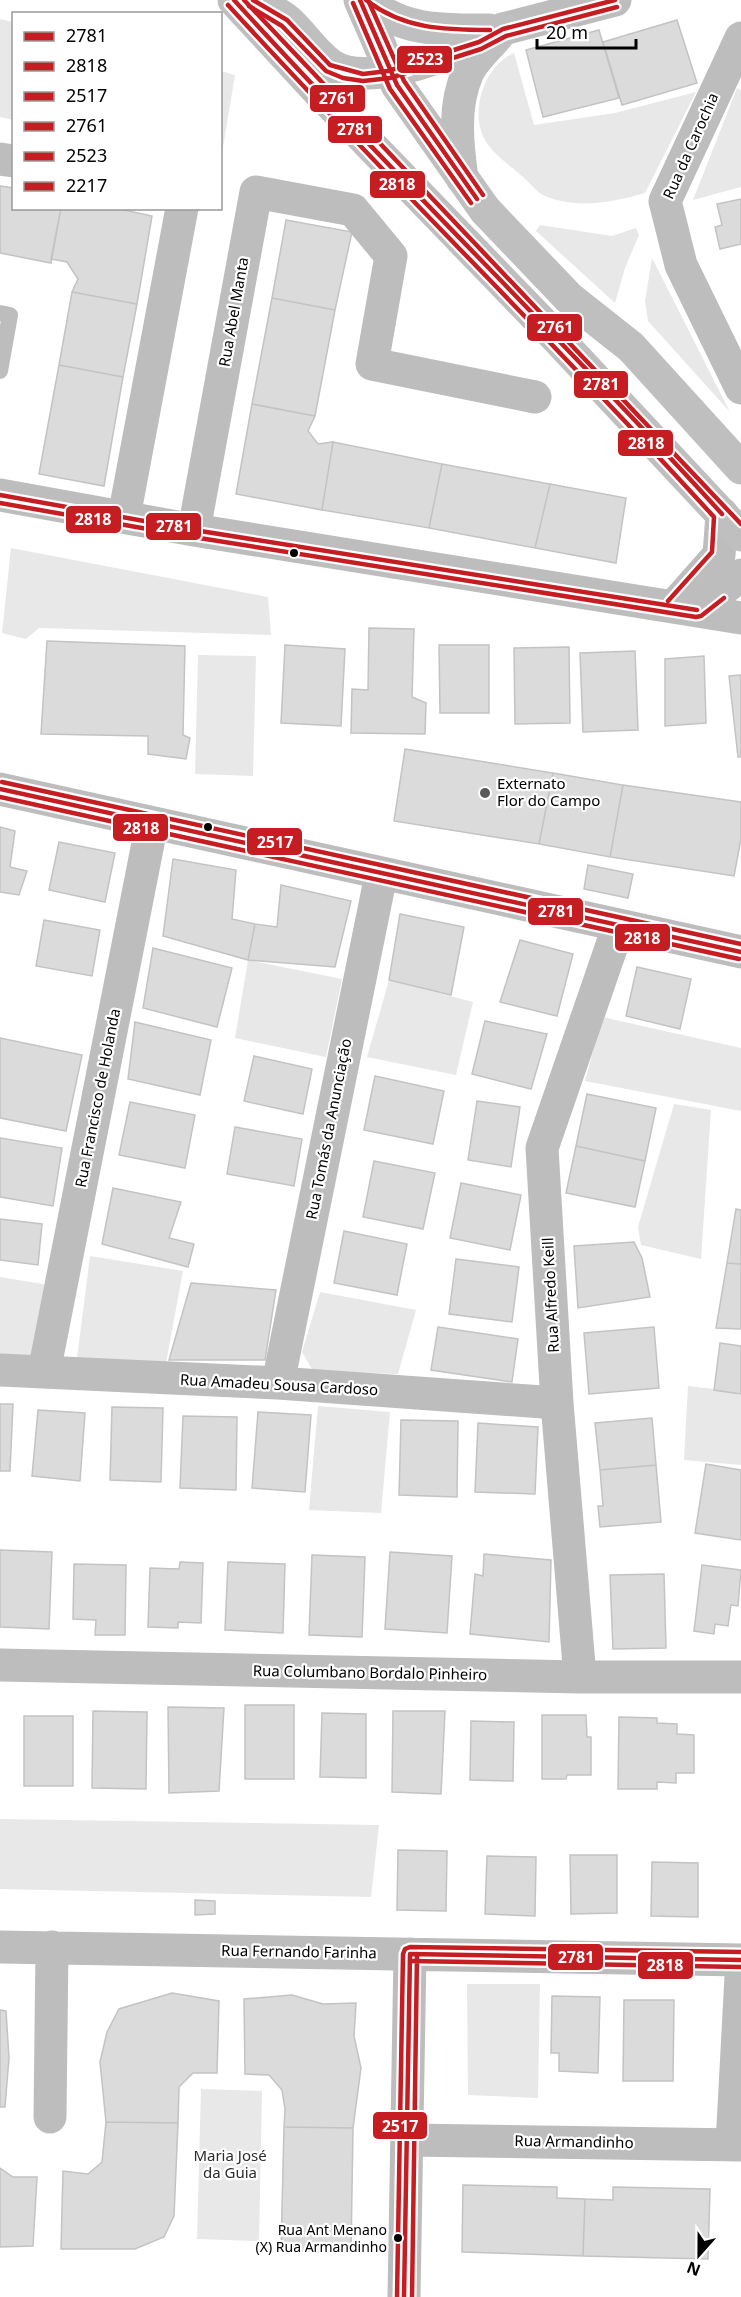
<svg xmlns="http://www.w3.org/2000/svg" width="741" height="2297" font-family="'Noto Sans',sans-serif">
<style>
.green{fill:#e8e8e8}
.building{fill:#dbdbdb;stroke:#c3c3c3;stroke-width:1.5}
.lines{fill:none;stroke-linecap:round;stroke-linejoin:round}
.lane{stroke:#bdbdbd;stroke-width:16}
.street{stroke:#bdbdbd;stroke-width:33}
.secondary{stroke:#bfbfbf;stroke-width:33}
.bus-1-casing{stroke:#fff;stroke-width:9}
.bus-2-casing{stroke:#fff;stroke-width:9}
.bus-3-casing{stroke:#fff;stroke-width:9}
.bus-4-casing{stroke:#fff;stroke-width:9}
.bus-5-casing{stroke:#fff;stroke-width:9}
.bus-6-casing{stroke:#fff;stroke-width:9}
.bus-1{stroke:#c61d23;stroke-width:4.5}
.bus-2{stroke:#c61d23;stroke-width:4.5}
.bus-3{stroke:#c61d23;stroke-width:4.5}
.bus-4{stroke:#c61d23;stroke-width:4.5}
.bus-5{stroke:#c61d23;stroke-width:4.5}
.bus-6{stroke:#c61d23;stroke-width:4.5}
.bus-dot{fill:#000;stroke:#fff;stroke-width:2}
.poi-dot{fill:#595959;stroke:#fff;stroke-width:2}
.labels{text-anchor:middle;stroke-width:4.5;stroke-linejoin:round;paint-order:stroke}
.bus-label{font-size:14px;fill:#000;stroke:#fff;text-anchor:end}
.street-label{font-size:15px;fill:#000;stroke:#fff}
.poi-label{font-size:15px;fill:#000;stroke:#fff;text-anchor:start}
.park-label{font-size:15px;fill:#2c2c2c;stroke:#fff}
.line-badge{stroke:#fff;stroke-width:2}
.badge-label{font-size:16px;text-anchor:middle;font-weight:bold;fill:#fff}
</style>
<rect width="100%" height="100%" fill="#fff"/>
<path class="green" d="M0,19l13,3v98l-13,-3z
M514,53l20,72 81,-12 81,-21 -51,101c-32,9 -65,16 -98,4 -9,-3 -17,-14 -24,-20 -11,-10 -25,-19 -34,-31 -22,-27 -7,-80 25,-93z
M221,71l14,4 -14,84 -1,-88z
M737,88l4,2v97l-48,13z
M540,225l72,11 24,-8 3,7 -14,33 -10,35 -79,-72z
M652,258l78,154 -82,-91 -3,-20z
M11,548l257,49 3,38 -232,-7 -13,11 -24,-6z
M198,655l58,1 -3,120 -58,-2z
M248,960l94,19 -16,78 -91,-19z
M389,980l84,22 -17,73 -89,-18z
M602,1017l139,31v63l-156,-30z
M674,1104l37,6 -10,149 -60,-14 -3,-18z
M90,1256l93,15 -17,92 -89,-5z
M0,1277l49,8 -19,77 -30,-2z
M320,1292l96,18 -18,64 -85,-3 -11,-19z
M688,1386l53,6v73l-57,-5z
M318,1406l72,6 -9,101 -72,-3z
M0,1819l379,6 -8,72 -371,-8z
M467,1984h73l-2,114 -70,-3z
M201,2089l61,2 -3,150 -62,-2z"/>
<path class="building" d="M677,20l20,63 -75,22 -19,-63z
M599,30l20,68 -76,19 -17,-67z
M0,186l14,2v20h47l-10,55 -51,-10z
M741,199v45l-21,5 -5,-22 7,-2 -5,-21z
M61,208h54l37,8 -15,88 -65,-12 6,-13 -11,-17 -16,-3z
M286,220l66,12 -17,78 -63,-12z
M72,292l65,12 -14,73 -64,-12z
M272,298l63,12 -20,106 -63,-12z
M59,365l64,12 -19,109 -65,-12z
M252,404l63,12 -7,15 10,13 15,-2 -11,68 -86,-16z
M333,442l109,22 -13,64 -107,-18z
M442,464l108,20 -15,64 -106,-20z
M550,484l76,14 -10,65 -81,-15z
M369,628l45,1 -2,68 14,6 -1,31 -74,-1 1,-44 16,1z
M47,641l138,5 -2,89 7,3 -4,21 -38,-5v-18l-107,-2z
M285,645l60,4 -4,77 -60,-3z
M439,645h50v68h-49z
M569,647l1,76 -55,1 -1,-76z
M635,651l3,79 -55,2 -3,-79z
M704,656l2,67 -41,3v-67z
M741,675v82h-3l-9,-81z
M405,749l148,24 -14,71 -145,-23z
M553,773l70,12 -13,72 -71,-13z
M623,785l118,17v37l-7,37 -124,-19z
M0,827l15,4 -5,36 17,4 -8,24 -19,-3z
M59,842l56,11 -10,49 -56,-12z
M173,859l63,11 -4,49 23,5 -7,36 -85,-24z
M588,865l45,9 -5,24 -44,-9z
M281,885l70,16 -16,66 -87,-7 7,-36 22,3z
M400,914l64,13 -13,68 -62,-15z
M44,920l56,10 -8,46 -56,-10z
M520,940l53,14 -16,62 -57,-14z
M153,948l79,20 -15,59 -74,-19z
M637,967l54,12 -11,50 -54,-13z
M485,1021l62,13 -16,55 -59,-15z
M135,1022l76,18 -11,55 -72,-16z
M0,1038l82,17 -16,76 -66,-13z
M254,1056l58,13 -9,45 -59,-13z
M375,1076l69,15 -11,53 -69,-14z
M587,1094l69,14 -11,53 -69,-15z
M477,1101l43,6 -9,60 -43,-7z
M130,1102l65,13 -10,53 -66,-13z
M235,1127l67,12 -8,47 -67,-12z
M0,1138l62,10 -9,58 -53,-9z
M576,1146l69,15 -10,46 -69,-14z
M374,1161l61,12 -12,56 -60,-12z
M461,1183l60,12 -11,55 -60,-12z
M113,1188l68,14 -12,36 25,6 -6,23 -86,-23z
M736,1209l5,1v54l-14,-1z
M0,1219l42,5 -4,41 -38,-5z
M344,1231l63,13 -10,51 -63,-12z
M634,1242l8,16 8,39 -72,11 -4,-62z
M456,1259l63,8 -7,55 -63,-8z
M727,1263l14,1v65l-25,-1z
M191,1283l85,7 -11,70h-96z
M438,1327l80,12 -6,43 -81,-12z
M654,1327l5,61 -70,6 -5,-61z
M720,1343l21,3v48l-27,-4z
M0,1404h13l-3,67h-10z
M112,1407l51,1 -2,74 -51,-2z
M38,1410l47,3 -5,68 -48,-5z
M258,1412l53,3 -6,77 -53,-4z
M183,1416l54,1 -1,73 -56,-2z
M652,1418l4,47 -56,5 -5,-47z
M401,1420l57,1 -1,76 -58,-2z
M478,1423l60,4 -3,67 -60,-2z
M706,1464l35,6v70l-46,-7z
M656,1465l5,57 -61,5 -2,-21h5l-3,-36z
M0,1550l52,2 -3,77 -49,-2z
M390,1552l62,4 -5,77 -62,-4z
M484,1554l67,6 -2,82 -79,-8 5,-60 8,2z
M312,1555l53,2 -3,80 -53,-2z
M180,1562l23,1 -2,60 -23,-1v6l-30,-1 2,-59 29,1z
M228,1562l57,2 -2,69 -58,-3z
M74,1564l52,1 -1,70h-30l1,-15 -23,-1z
M702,1565l39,5 -3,36 -7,-1 -3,21 -13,-2 -1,10 -20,-3z
M664,1574l2,74 -53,1 -3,-74z
M245,1705h49v74h-49z
M168,1707l56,1 -5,83 -50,2z
M93,1711l54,1 -1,77 -54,-1z
M393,1711h52l-4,83 -49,-2z
M322,1713l44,1v64l-46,-1z
M542,1715h44l1,22h4v38h-24l-1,4h-24z
M24,1716h49v70h-49z
M619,1717l38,1v5l20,1v10l17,1v38h-18v10l-19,-1v7h-39z
M471,1721l43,1 -1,59 -43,-1z
M398,1850l49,1 -1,60 -49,-1z
M570,1855h47v58l-46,1z
M487,1856l49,1 -1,59 -50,-2z
M652,1862l46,1v54l-47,-1z
M195,1900l20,1v13l-20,1z
M172,1993l47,8 -2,72h-24l-14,14 -1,36 -72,-1 -6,-60 7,-30 12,-23z
M292,1995l31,9 33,-1 -2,33 7,32 -8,60 -69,-1 1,-18 -3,-19 -13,-15 -24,-1 -1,-75z
M552,1996l48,1 -2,76 -39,-2v-18h-8z
M624,2000h50l-1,81h-50z
M0,2010l6,1 3,47 -4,49h-5z
M106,2122l72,1 -4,93 -10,21 -29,12h-74l2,-78 25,3 14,-12z
M284,2127l69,1 -2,124 -70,-1z
M0,2168l13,9h24l-4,69 -33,1z
M463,2185l94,2v11l28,1 -2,57 -121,-4z
M613,2187l97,2 -2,70 -125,-3 2,-57 28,1z"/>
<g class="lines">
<path class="lane" d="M0,313l10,2 -10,56"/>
<path class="street" d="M503,29l112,-29
M741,38l-76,163 16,64 60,123
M0,159l14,2
M0,495l194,35 547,88
M124,517l58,-309
M194,530l62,-338 97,18 38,46 -19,108 163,33
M674,606l45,-51 3,-41
M697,610l44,-35
M0,789l741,163
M0,1370l278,13 279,20
M44,1372l108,-549
M278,1383l103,-508
M0,1665l580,12h161
M580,1677l-23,-274 -15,-255 77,-223
M0,1947l741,13
M50,2117l2,-170
M407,2140l334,5
M732,2145l9,-169
M404,2297l6,-343"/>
<path class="secondary" d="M234,0l86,93 234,242 187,200
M253,0c12,7 26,13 36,22 14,13 26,32 42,43 39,26 134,-16 172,-36
M360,0l37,85 88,125 84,88 62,49 110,121
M366,0c35,32 78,30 123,30
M462,178c-5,-35 -9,-73 6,-106 6,-13 21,-26 30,-37"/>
<defs>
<path id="bus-1" d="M234,0c159,175 329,339 488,514
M360,0l37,85 80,114
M0,495l194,35 503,80
M0,789l741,163
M410,1954l331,6
M404,2297l6,-343"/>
<path id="bus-2" d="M353,3l37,86 81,114
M228,5c159,174 328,338 486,512l-2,35 -44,49
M0,503l193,34 503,80 5,-1 23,-18
M0,797l739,162
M410,1961l331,6
M412,2297l5,-343"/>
<path id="bus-3" d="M2,782l739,162
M397,2297l6,-343 2,-5 5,-2 331,5"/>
<path id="bus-4" d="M244,0l497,524
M368,0l36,81 79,114"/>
<path id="bus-5" d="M253,0l34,20 43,45 33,9 25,-3 91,-29 24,-13 112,-29
M366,0c37,29 78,30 124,30"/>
<path id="bus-6" d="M249,6l33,20 44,45 17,7 20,3 27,-3 91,-29 25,-13 111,-29"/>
</defs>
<use href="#bus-1" class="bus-1-casing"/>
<use href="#bus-2" class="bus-2-casing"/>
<use href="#bus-3" class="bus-3-casing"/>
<use href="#bus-4" class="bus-4-casing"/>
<use href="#bus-5" class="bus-5-casing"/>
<use href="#bus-6" class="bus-6-casing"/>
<use href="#bus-1" class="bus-1"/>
<use href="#bus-2" class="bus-2"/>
<use href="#bus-3" class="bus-3"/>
<use href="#bus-4" class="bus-4"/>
<use href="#bus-5" class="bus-5"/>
<use href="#bus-6" class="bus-6"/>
</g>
<g class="bus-dot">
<circle cx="294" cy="553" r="5"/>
<circle cx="208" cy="827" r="5"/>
<circle cx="398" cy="2238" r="5"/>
</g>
<circle class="poi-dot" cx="485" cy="793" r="6"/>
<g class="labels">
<g class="bus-label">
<text x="387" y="2235">Rua Ant Menano<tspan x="387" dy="17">(X) Rua Armandinho</tspan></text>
</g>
<g class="street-label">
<text transform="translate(691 146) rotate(-66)" y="5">Rua da Carochia</text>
<text transform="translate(234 312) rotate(-80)" y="5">Rua Abel Manta</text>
<text transform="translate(98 1098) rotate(-79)" y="5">Rua Francisco de Holanda</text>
<text transform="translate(329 1129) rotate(-79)" y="5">Rua Tomás da Anunciação</text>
<text transform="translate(551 1295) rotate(-93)" y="5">Rua Alfredo Keill</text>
<text transform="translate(279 1385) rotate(3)" y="5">Rua Amadeu Sousa Cardoso</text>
<text transform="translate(370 1673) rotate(1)" y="5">Rua Columbano Bordalo Pinheiro</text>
<text transform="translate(299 1952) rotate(1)" y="5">Rua Fernando Farinha</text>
<text transform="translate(574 2142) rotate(1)" y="5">Rua Armandinho</text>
</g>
<g class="poi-label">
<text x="497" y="789">Externato<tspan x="497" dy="17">Flor do Campo</tspan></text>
</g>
<g class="park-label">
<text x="230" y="2161">Maria José<tspan x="230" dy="17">da Guia</tspan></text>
</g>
</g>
<g class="line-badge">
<rect x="396" y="45" width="57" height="29" rx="6" fill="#c61d23"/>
<rect x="309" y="84" width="57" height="29" rx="6" fill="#c61d23"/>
<rect x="327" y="115" width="56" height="29" rx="6" fill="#c61d23"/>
<rect x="369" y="170" width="57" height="29" rx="6" fill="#c61d23"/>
<rect x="526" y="313" width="57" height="29" rx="6" fill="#c61d23"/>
<rect x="573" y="370" width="56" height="29" rx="6" fill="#c61d23"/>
<rect x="617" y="429" width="57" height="28" rx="6" fill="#c61d23"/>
<rect x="65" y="505" width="57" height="29" rx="6" fill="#c61d23"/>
<rect x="145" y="512" width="57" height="29" rx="6" fill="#c61d23"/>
<rect x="112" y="813" width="57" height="29" rx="6" fill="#c61d23"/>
<rect x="246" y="827" width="57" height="29" rx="6" fill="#c61d23"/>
<rect x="527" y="897" width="57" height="29" rx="6" fill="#c61d23"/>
<rect x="614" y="923" width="57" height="29" rx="6" fill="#c61d23"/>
<rect x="547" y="1943" width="57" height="28" rx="6" fill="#c61d23"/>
<rect x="637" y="1951" width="57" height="29" rx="6" fill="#c61d23"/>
<rect x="372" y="2111" width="56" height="29" rx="6" fill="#c61d23"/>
</g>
<g class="badge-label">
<text x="425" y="65">2523</text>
<text x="337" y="104">2761</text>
<text x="355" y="135">2781</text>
<text x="397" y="190">2818</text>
<text x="555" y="333">2761</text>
<text x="601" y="390">2781</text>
<text x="646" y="449">2818</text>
<text x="93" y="525">2818</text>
<text x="174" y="532">2781</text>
<text x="141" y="834">2818</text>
<text x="275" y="848">2517</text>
<text x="556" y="917">2781</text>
<text x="642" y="944">2818</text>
<text x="576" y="1963">2781</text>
<text x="665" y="1971">2818</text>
<text x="400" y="2132">2517</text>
</g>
<rect x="12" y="12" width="210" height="198" fill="#ffffff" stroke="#999999" stroke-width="1.5"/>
<rect x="24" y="32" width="30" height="9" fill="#c61d23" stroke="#999999" stroke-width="1.5"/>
<text x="66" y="42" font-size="18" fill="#000000">2781</text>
<rect x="24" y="62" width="30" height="9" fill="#c61d23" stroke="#999999" stroke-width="1.5"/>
<text x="66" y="72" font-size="18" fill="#000000">2818</text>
<rect x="24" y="92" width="30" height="9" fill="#c61d23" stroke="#999999" stroke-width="1.5"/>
<text x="66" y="102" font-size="18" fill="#000000">2517</text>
<rect x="24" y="122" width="30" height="9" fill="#c61d23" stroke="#999999" stroke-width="1.5"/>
<text x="66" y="132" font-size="18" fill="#000000">2761</text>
<rect x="24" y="152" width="30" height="9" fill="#c61d23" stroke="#999999" stroke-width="1.5"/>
<text x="66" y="162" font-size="18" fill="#000000">2523</text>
<rect x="24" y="182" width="30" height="9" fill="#c61d23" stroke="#999999" stroke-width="1.5"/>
<text x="66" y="192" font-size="18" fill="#000000">2217</text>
<g transform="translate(699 2255) rotate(201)" stroke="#ffffff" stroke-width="4.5" paint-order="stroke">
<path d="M0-4.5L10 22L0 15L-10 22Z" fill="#000000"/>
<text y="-9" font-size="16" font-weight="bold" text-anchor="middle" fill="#000000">N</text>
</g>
<path d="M537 39v9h99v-9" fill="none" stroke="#000000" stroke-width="3"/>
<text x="546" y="39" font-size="18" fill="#000000" stroke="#ffffff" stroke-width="4.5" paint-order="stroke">20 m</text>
</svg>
